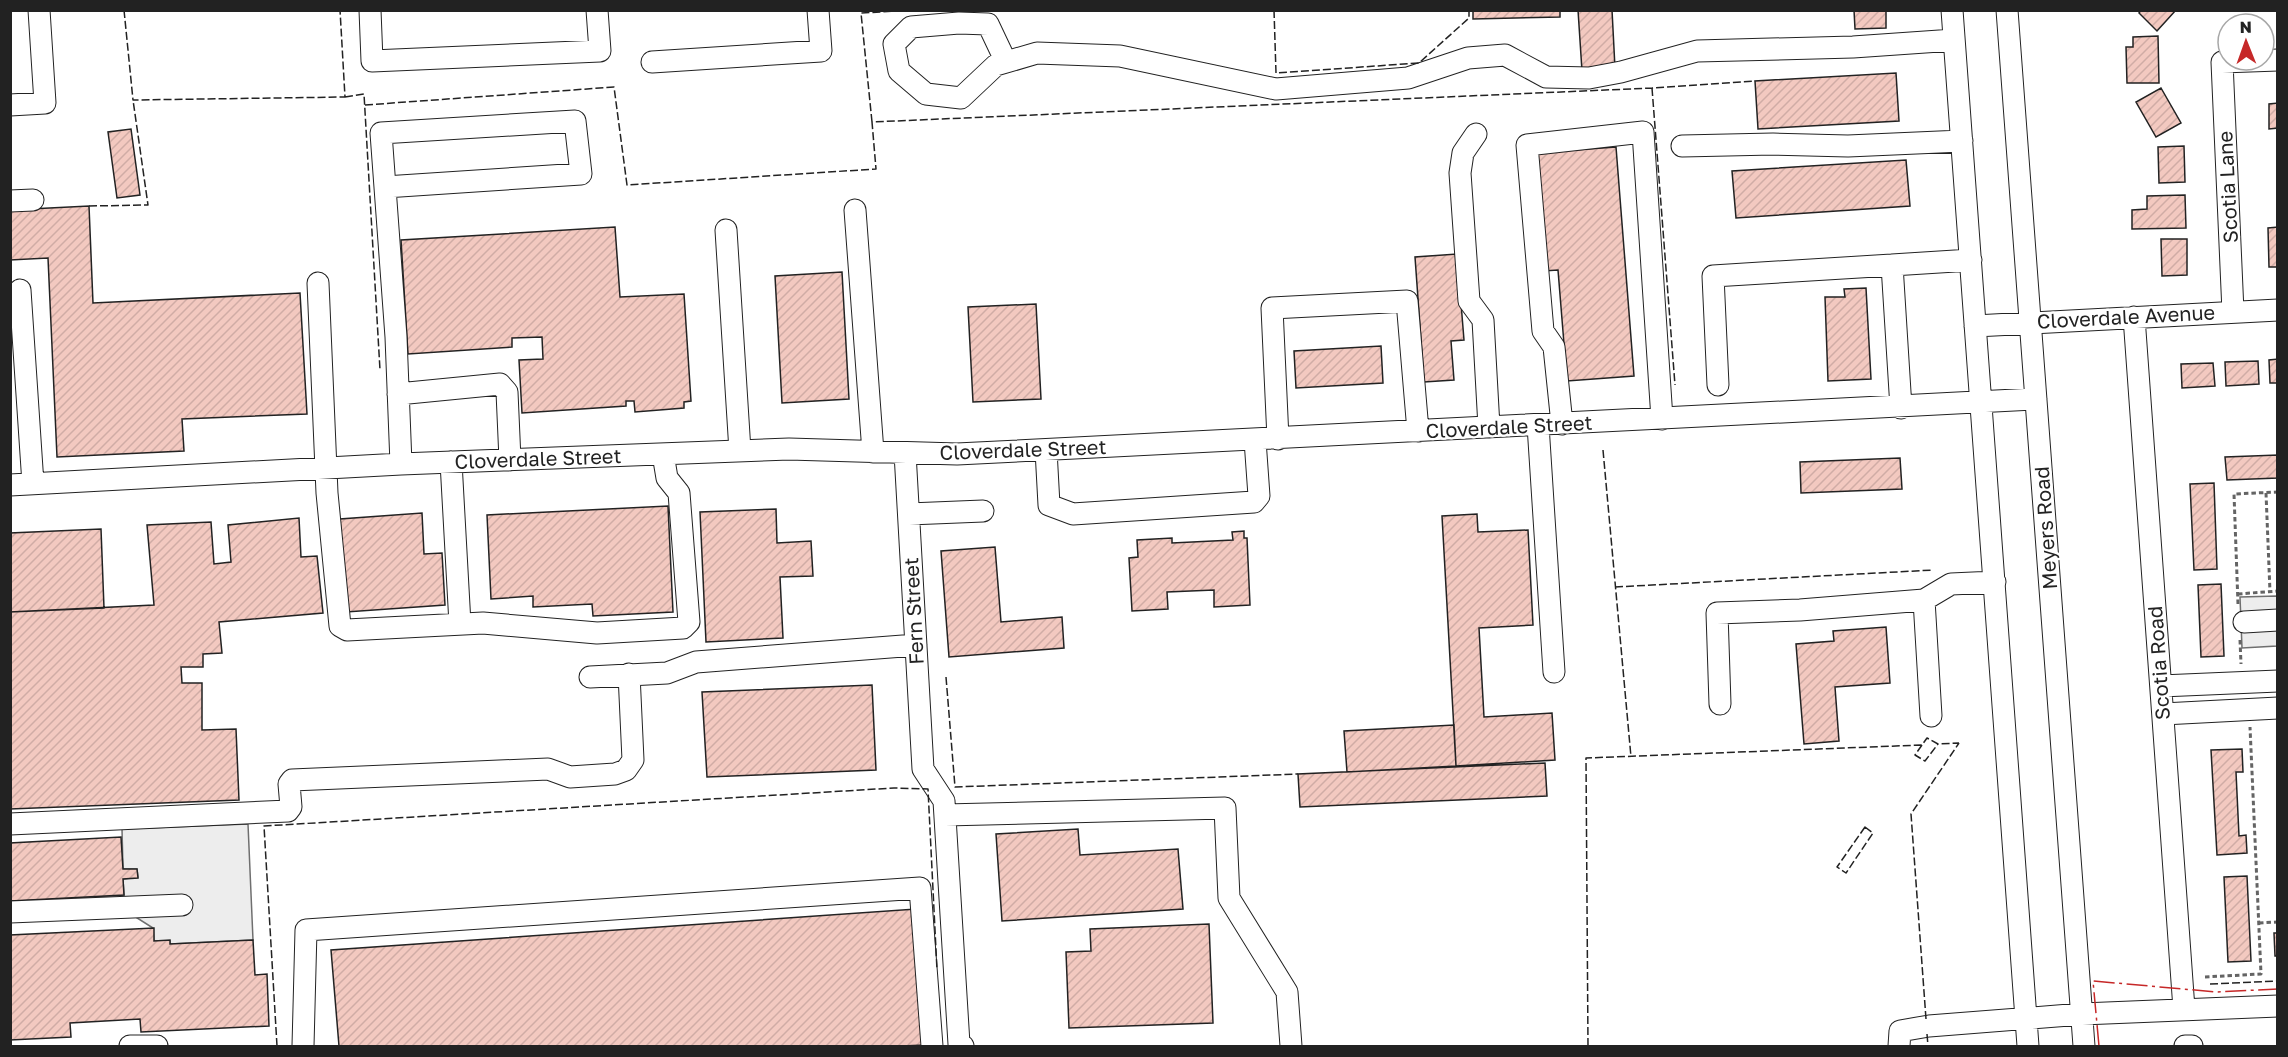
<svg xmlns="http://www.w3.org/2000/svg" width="2288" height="1057" font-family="'Golos Text',sans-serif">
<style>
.parking{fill:#ededed;stroke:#6f6f6f;stroke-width:1.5}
.building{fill:url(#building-hatch);stroke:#222;stroke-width:1.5}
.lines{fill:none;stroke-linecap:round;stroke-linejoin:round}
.minor-casing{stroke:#222;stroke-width:23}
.path{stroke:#646464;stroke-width:3;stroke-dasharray:4.5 3;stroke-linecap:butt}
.minor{stroke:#fff;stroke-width:21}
.fence{stroke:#222;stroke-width:1.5;stroke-dasharray:8 3;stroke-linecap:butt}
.power{stroke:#c62828;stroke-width:1.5;stroke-dasharray:21 4.5 3 4.5;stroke-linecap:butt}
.labels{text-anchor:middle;stroke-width:4.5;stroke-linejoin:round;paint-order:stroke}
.street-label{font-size:20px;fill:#222;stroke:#fff}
</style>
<defs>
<pattern id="building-hatch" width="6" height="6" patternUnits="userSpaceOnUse" patternTransform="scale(1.5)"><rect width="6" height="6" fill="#f3c9c0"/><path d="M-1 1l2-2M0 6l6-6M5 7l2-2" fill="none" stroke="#d0aca5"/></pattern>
</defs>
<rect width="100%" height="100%" fill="#fff"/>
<path class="parking" d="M2277,596v50l-35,2 -2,-51z
M248,824l5,116 -83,4v-3h-16l-1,-13 -22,-14 -120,6v-19l113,-6 -1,-16 15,-2 -1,-8h-14l-1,-40z"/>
<path class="building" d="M1473,10h87v7l-87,2z
M1578,10h34l3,58 -33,3z
M1854,10h32v18l-31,1z
M2141,10h35l-19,21 -18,-18z
M2158,36l1,47h-32l-1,-36h7v-10z
M1896,73l3,48 -141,8 -3,-48z
M2161,88l20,35 -25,14 -20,-35z
M2278,103v25l-9,1v-25z
M131,129l9,66 -23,3 -9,-66z
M2184,146l1,36 -26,1 -1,-36z
M1616,147l18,229 -67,5 -9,-111 -15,1 -10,-118z
M1906,160l4,46 -174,12 -4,-47z
M2185,195l1,33 -54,1v-19l15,-1v-13z
M89,206l4,97 207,-10 7,121 -125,5 2,32 -127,6 -9,-199 -38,2v-50z
M615,227l5,70 64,-3 7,107 -7,1v6l-49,4 -1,-11h-8v5l-104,7 -3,-53 24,-1 -1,-22 -30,1v9l-104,7 -7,-114z
M2278,227v40h-9l-1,-39z
M2161,239h26v36l-25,1z
M1457,254l7,86 -13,1 3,39 -30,2 -9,-125z
M842,272l7,127 -67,4 -7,-127z
M1866,288l5,91 -43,2 -3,-84h20l-1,-8z
M1036,304l5,95 -68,3 -5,-95z
M1381,346l2,37 -87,5 -2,-37z
M2278,359v24h-8l-1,-23z
M2258,361l1,23 -33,2 -1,-24z
M2213,363l2,23 -33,2 -1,-24z
M2278,455v23l-51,2 -2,-23z
M1900,458l2,31 -101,4 -1,-31z
M2214,483l3,86 -23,1 -4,-86z
M668,506l5,106 -80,4 -1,-12 -59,3v-11l-42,3 -4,-84z
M776,509l1,34 34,-2 2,35 -33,1 3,61 -77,4 -6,-130z
M422,513l2,41 18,-1 3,52 -99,7 -6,-93z
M1477,514l1,18 50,-2 5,95 -54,3 5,89 68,-4 3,47 -99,6 -14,-250z
M299,518l2,39 16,-1 6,57 -104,9 3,31 -19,1v13h-22l1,16h20v47l34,-1 3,71 -229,9v-197l144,-7 -7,-80 64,-3 3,42 17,-2 -3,-37z
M101,529l3,79 -94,4v-79z
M1244,531v7h3l3,67 -36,2v-17l-47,2 1,17 -36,2 -3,-53 9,-1 -1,-17 35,-2v5l61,-3 -1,-8z
M995,547l6,75 61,-5 2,31 -115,9 -8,-106z
M2221,584l3,72 -23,1 -3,-72z
M1886,627l4,56 -55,4 4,54 -35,3 -8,-100 38,-3 -1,-10z
M872,685l4,85 -169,7 -5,-85z
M1454,725l2,41 -109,6 -3,-41z
M2242,749l1,23h-7l3,64 7,-1 1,18 -30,2 -6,-105z
M1545,763l2,33 -247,11 -2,-33z
M1078,829l2,26 98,-6 5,60 -181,12 -6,-87z
M121,837l2,32h14l1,9 -15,1 1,16 -114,6v-58z
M2247,876l4,85 -23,1 -4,-85z
M916,909l10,136 -25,1h-562l-8,-96z
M1209,924l4,99 -144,5 -3,-76 25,-1 -1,-22z
M154,928v13l16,-1v4l83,-4 2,35 12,-1 2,52 -128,6 -1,-13 -70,4 1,14 -61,3v-105z
M2274,933h4v23h-3z"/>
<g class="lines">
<defs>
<path id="minor" d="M370,10l2,51 228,-10 -3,-41
M1952,10l76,1036
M2007,10l77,1036
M652,62l169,-11 -3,-41
M1006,62l-18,-38 -29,-1 -48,4 -17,17 5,27 27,23 35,4 35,-33 41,-12 83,3 156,33 132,-11 60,-20 37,-3 41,22 43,1 32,-6 76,-21 156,-4 101,-7
M10,105l35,-2 -6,-93
M1476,134l-13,19 -3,20 9,128 14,19 6,107
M1682,146l91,-2 75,2 114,-5
M385,187l196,-13 -6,-53 -194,12 15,204 5,127
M10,201l23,-1
M855,210l18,242
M726,230l14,221
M318,283l9,210 13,133 7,4 136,-7 114,10 86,-5 6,-6 -10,-129 -12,-15 -4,-24
M20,290l13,194
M2233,312l-11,-250 56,-2
M2134,317l50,692
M1975,326l303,-16
M1718,385l-5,-109 179,-11
M398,394l102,-10 7,8 3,68
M1901,408l-9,-143 79,-5
M1562,424l-8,-77 -11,-16 -16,-186 116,-13 19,287
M1538,425l16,247
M1278,439l-6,-131 135,-7 11,130
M1046,450l3,55 24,9 181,-12 5,-6 -4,-56
M905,453l18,316 21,32 15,243 4,2
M451,462l9,162
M10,485l391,-21 388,-15 168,5 1079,-55
M909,514l74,-3
M1924,600l7,116
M2244,622l34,-2
M590,677l77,-4 29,-11 220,-17
M2161,686l117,-5
M1720,704l-3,-91 83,-3 124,-10 27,-16 44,-2
M2163,714l115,-6
M945,815l280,-7 4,90 58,94 4,54
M10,824l278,-13 3,-4 -2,-23 3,-4 256,-11 22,8 45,-3 11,-4 7,-10 -4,-86
M10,912l172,-7
M130,1046h27
M303,1046l3,-116 614,-42 12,158
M1899,1046l1,-15 29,-5 153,-12 196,-8
M2185,1046h7"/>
</defs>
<use href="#minor" class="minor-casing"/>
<path class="path" d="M2266,493l4,99
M2238,594l40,-3
M2238,604l-4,-110 44,-2
M2240,640l1,24
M2259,923l19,-1
M2205,977l56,-3 -11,-247"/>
<use href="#minor" class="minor"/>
<path class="fence" d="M124,10l9,90 212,-3 -5,-87
M1274,10l2,63 143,-10 50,-45v-8
M1652,88l23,297
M345,97l19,-3 16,276
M365,105l249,-18 13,98 249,-16 -4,-47 780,-34 103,-7
M872,122l-11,-109 56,-3
M89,206l59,-1 -15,-105
M1603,450l28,307
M1615,587l318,-17
M946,677l9,110 343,-13
M1922,745l-7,10 10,6 13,-17
M1865,827l8,6 -27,40 -9,-6z
M2210,984l68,-3
M1926,1019l-15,-205 48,-71
M1927,1034l1,12
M277,1046l-13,-220 630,-38 34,1 9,181
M1588,1046l-2,-288 336,-13 5,-7 11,6 21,-1"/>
<path class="power" d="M2099,1046l-6,-65 124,11 61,-3"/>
</g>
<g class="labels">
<g class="street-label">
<text transform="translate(2228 187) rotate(-93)" y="7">Scotia Lane</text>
<text transform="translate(2126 317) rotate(-3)" y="7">Cloverdale Avenue</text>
<text transform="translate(1509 427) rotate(-3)" y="7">Cloverdale Street</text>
<text transform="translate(1023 450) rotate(-2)" y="7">Cloverdale Street</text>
<text transform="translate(538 459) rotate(-2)" y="7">Cloverdale Street</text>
<text transform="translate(2046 528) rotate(-94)" y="7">Meyers Road</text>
<text transform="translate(914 611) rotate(-93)" y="7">Fern Street</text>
<text transform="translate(2159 663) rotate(-94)" y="7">Scotia Road</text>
</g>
</g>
<rect width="2288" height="1057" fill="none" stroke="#222222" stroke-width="24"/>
<g transform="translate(2246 42) rotate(359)"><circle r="28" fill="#ffffff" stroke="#a7a7a7" stroke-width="1.5"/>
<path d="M0-4.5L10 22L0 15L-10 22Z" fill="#c62828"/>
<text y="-9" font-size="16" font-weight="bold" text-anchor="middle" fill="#222222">N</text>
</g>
</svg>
